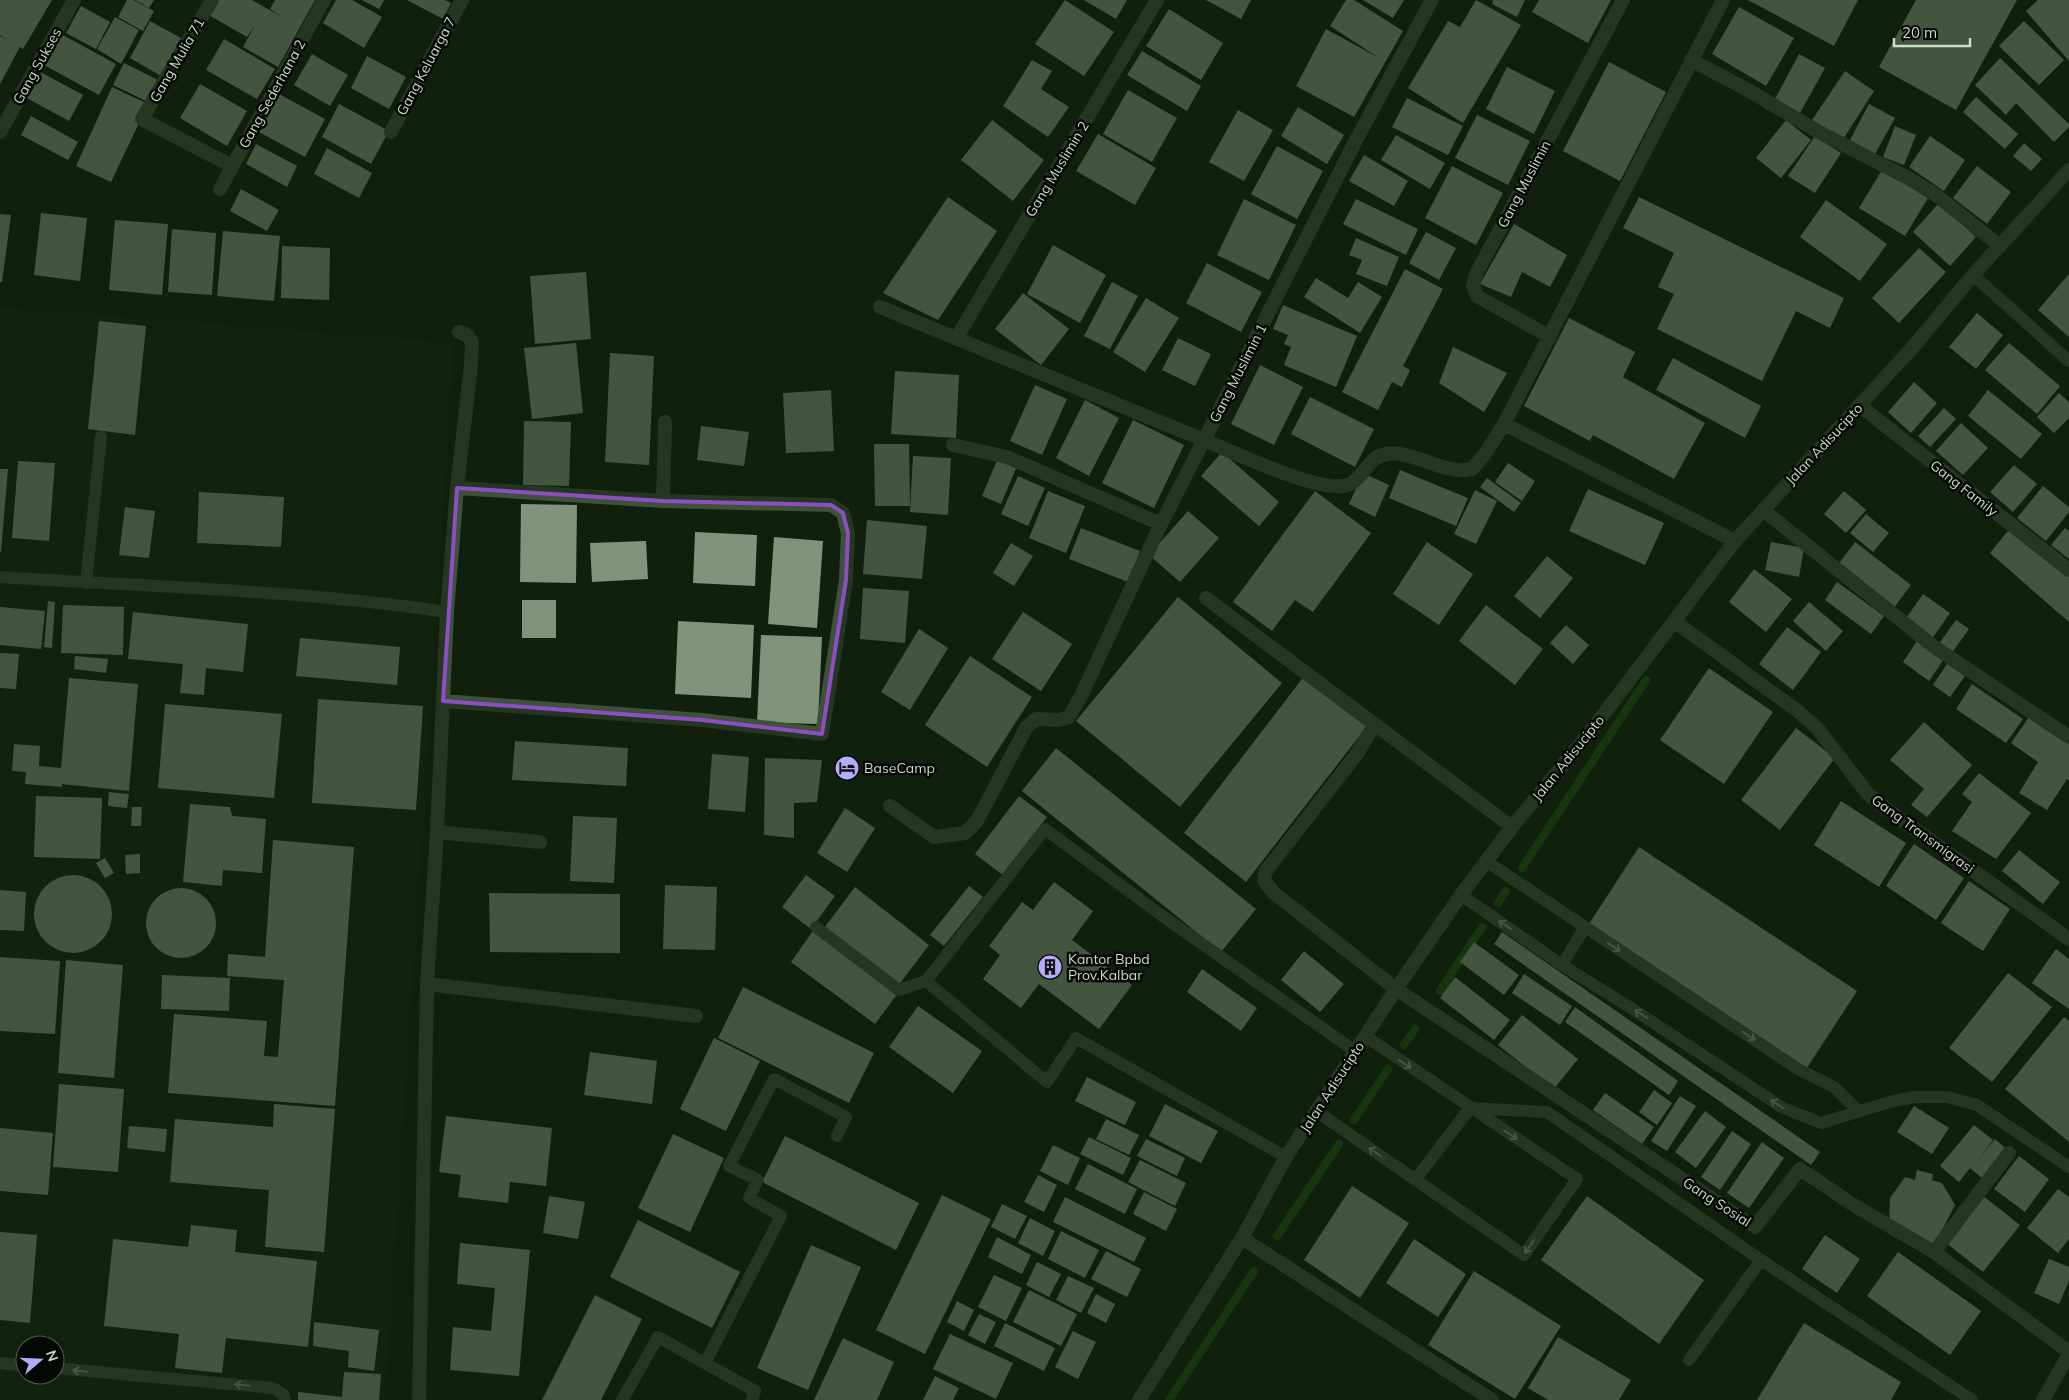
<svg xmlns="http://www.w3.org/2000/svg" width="2069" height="1400" font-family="Mulish,sans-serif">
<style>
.built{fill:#13270d;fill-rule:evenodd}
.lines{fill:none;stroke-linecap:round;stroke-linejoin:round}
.stream{stroke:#225110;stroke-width:8}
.building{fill:#80947b}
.service{stroke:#3f513a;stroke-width:12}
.minor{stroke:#3f513a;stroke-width:14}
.secondary{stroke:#3f513a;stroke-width:14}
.oneway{stroke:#869482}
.marked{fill:none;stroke:#8c4ec1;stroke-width:4;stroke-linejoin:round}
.labels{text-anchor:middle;stroke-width:5;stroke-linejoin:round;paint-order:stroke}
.street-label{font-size:14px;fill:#ced8cb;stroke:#030802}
.poi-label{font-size:14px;fill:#ced8cb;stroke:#030802;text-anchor:start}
</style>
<rect width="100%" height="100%" fill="#11200c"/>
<path class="built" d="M0,307l454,36 -69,1057h-385zM25,1345h30v30h-30z"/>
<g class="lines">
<path class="stream" d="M1522,868l124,-188
M1498,903l8,-12
M1440,991l42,-64
M1404,1045l11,-16
M1354,1120l34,-51
M1277,1236l62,-92
M1169,1400l85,-129"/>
</g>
<path class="building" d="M0,0h52l-29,49 -3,-2 -20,37v-48l7,4 -7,-5z
M127,0h6l21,11 -11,20 -25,-14z
M135,0h19l-5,8z
M212,0h40l32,18 -14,-9 5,-9h40l-37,67 -35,-20 12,-22 -8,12 -42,-24z
M336,0h16l30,17 -18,31 -41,-25z
M362,0h22l-5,9z
M407,0h38l6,3 -8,16z
M1065,0l49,32 -30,44 -49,-32z
M1084,0h43l-11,19z
M1206,0h45l-10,19z
M1346,0h8l49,31 -49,86 -58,-31 30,-57 53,29 -49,-32z
M1363,0h41l-11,18z
M1476,0l45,25 -58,98 -55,-35 40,-67 12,6z
M1493,0h32l-8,17 -25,-13z
M1539,0h72l-23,43 -56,-31z
M1748,0h110l-24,46z
M1916,0h101l-61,110 -77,-43z
M2038,0h31v61l-43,-50z
M81,6l29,16 -14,27 -30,-16z
M1739,7l55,31 -28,48 -54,-32z
M1169,9l54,34 -22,37 -55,-34z
M115,17l24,13 -18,34 -24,-15z
M150,21l31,17 -20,38 -31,-18z
M2024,21l40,39 -25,25 -40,-39z
M59,33l57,31 -17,31 -57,-31z
M224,39l51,30 -18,30 -51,-29z
M1142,51l59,35 -14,25 -60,-36z
M312,54l36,21 -18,31 -36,-21z
M1799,54l26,14 -25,45 -25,-14z
M367,56l39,21 -17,32 -38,-21z
M2000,58l69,66v3l-15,15 -38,-39 -10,12 -31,-30z
M1032,60l20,11 -11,18 28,18 -21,30 -45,-31z
M1609,62l57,30 -46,89 -57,-30z
M124,63l34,17 -10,22 -35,-17z
M1507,67l48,24 -21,43 -48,-25z
M37,70l46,25 -14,26 -46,-25z
M1845,71l29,20 -32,50 -30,-21z
M200,84l47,27 -20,35 -47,-28z
M112,87l36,17 -37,78 -35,-16z
M1128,90l49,28 -25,44 -49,-28z
M279,94l46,25 -20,38 -46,-25z
M1976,97l42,37 -13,15 -42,-37z
M1407,98l56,28 -15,29 -56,-28z
M339,104l50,27 -18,33 -49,-27z
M1869,104l26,14 -20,36 -25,-14z
M1298,107l46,28 -17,29 -46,-28z
M1238,110l35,20 -29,51 -35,-19z
M1477,115l53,26 -22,44 -53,-27z
M31,116l47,26 -10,18 -47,-25z
M992,120l52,40 -31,41 -52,-41z
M1786,120l25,20 -30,38 -25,-20z
M1895,126l21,9 -12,30 -21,-8z
M1098,134l58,34 -21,37 -59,-34z
M1396,135l49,28 -15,26 -49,-29z
M1815,136l26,17 -26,40 -27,-17z
M1930,136l35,24 -21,31 -35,-24z
M2024,143l18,16 -11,12 -18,-15z
M256,144l41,22 -10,21 -41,-23z
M1277,146l46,25 -26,48 -46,-25z
M327,148l45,25 -13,25 -45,-24z
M1364,155l44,26 -14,25 -45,-25z
M1452,166l51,27 -27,52 -51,-27z
M1977,166l34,26 -24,32 -34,-26z
M1882,170l46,28 -23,38 -46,-28z
M241,189l38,21 -12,21 -37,-20z
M948,197l49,34 -59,89 -55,-27z
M1639,197l205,101 -14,30 -34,-17 -34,70 -105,-52 17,-35 -16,-7 16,-34 -51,-25z
M1244,199l52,26 -27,55 -52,-25z
M1356,199l62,30 -12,26 -63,-31z
M1826,200l61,44 -27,37 -60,-44z
M1939,203l37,34 -26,29 -37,-34z
M41,213l46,5 -7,63 -46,-6z
M0,214l11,1 -9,67h-2z
M115,220l53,4 -6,71 -53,-5z
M1514,224l53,31 -17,32 -28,-15 -11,25 -31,-13z
M172,229l44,4 -4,62 -44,-3z
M223,231l57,5 -6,65 -57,-5z
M1426,232l30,16 -17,32 -30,-17z
M1356,238l43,19 -12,29 -31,-12 6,-14 -13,-5z
M1053,245l53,30 -26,48 -53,-29z
M282,246l48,2 -1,52 -48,-2z
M1919,248l27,24 -47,51 -27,-25z
M1207,263l55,29 -21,40 -55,-29z
M1405,269l38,20 -40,77 7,4 -8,17 -10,-5 -14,28 -36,-18z
M586,272l5,67 -56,5 -5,-68z
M2069,274v63l-31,-27z
M1316,278l32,20 10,-16 24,15 -22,36 -56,-36z
M1112,282l26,14 -28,53 -26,-13z
M1023,293l46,36 -28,36 -46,-36z
M1146,298l33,20 -34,54 -32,-20z
M1283,305l74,31 -21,51 -52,-22 7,-18 -7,-3 4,-9 -15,-6z
M1977,313l26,22 -27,34 -27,-22z
M1569,318l66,34 -12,25 82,46 -31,56 -81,-44 -3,6 -66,-35z
M99,321l47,5 -11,109 -47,-6z
M1178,338l33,16 -16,32 -33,-16z
M576,343l7,70 -51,6 -8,-71z
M2009,343l51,43 -23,28 -52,-44z
M1453,347l54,26 -23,39 -45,-29z
M610,353l44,3 -5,109 -44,-3z
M1673,358l88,48 -16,32 -89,-48z
M1260,365l43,22 -29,58 -43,-21z
M895,371l64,4 -3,63 -65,-4z
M1914,382l23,21 -26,30 -23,-21z
M1035,385l32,14 -25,56 -32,-14z
M831,390l3,61 -48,2 -3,-60z
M1988,390l54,44 -21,25 -53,-43z
M2059,393l10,9v16l-15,15 -17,-16z
M1310,397l64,32 -19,38 -64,-33z
M1085,400l34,18 -30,58 -33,-18z
M1944,408l12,11 -26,28 -12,-11z
M1133,420l51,25 -30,63 -52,-25z
M524,421l47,1 -2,64 -46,-1z
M1961,423l27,25 -25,27 -27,-24z
M701,426l48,6 -5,34 -47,-6z
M874,444h35l1,62h-35z
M1222,452l57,50 -20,24 -58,-50z
M913,456l38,2 -3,57 -38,-3z
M998,458l19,8 -16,38 -19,-8z
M18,461l37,2 -6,78 -37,-3z
M1508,463l27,18 -13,20 -27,-19z
M2014,465l23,19 -24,28 -23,-20z
M0,469h8l-7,83h-1z
M1400,470l68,28 -12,28 -67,-28z
M1363,473l26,12 -14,32 -26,-13z
M1018,476l27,12 -17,38 -27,-12z
M1487,478l34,25 -7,9 -34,-25z
M2043,486l26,21v5l-23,29 -29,-23z
M1588,489l76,34 -19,42 -76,-34z
M1475,490l22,11 -21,43 -22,-10z
M1048,491l37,15 -19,47 -37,-15z
M1315,491l56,42 -58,79 -18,-12 -23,31 -39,-29z
M1844,491l22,19 -20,23 -22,-19z
M199,492l85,5 -3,50 -84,-4z
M521,504l56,1 -1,78 -56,-1z
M125,507l30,4 -6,47 -30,-3z
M1188,511l31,27 -39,44 -31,-27z
M1866,514l23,19 -16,19 -23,-19z
M867,520l60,6 -5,53 -59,-5z
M2011,527l58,50v45l-79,-69z
M1081,528l59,23 -12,31 -59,-23z
M2065,528l4,3v28l-18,-14z
M695,532l62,3 -2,51 -62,-3z
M774,537l49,4 -6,87 -49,-4z
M646,541l2,38 -56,3 -2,-39z
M1427,542l46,32 -34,51 -46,-31z
M1771,542l33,6 -5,29 -34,-7z
M1855,542l56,43 -18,24 -56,-43z
M1011,543l22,13 -19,30 -21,-13z
M1547,556l26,22 -33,40 -26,-22z
M1754,569l38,30 -26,33 -37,-30z
M1837,582l47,34 -13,18 -46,-34z
M863,588l46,3 -4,52 -45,-4z
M1923,594l27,19 -19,27 -27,-19z
M1178,597l104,86 -102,124 -104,-86z
M522,600h34v38h-34z
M48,601l7,1 -3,46 -8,-1z
M1809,602l34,29 -17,20 -33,-30z
M63,605l61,2 -1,48 -62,-2z
M1486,605l57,44 -28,36 -56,-44z
M0,607l45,4 -4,38 -41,-4z
M133,612l115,12 -5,48 -37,-4 -2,27 -24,-2 3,-29 -55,-5z
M1023,612l49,32 -31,47 -49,-32z
M1956,620l13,9 -18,25 -13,-9z
M678,621l76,4 -3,73 -76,-4z
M1566,625l23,20 -16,19 -23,-21z
M1787,627l34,25 -28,38 -34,-26z
M919,629l29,19 -38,62 -29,-18z
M761,635l61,2 -4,87 -61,-2z
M300,638l100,9 -3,38 -101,-9z
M1917,641l27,18 -15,22 -26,-19z
M0,653l19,1 -3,35 -16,-1z
M75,656l33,3 -2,14 -32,-4z
M970,656l62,41 -45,70 -62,-42z
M1947,664l18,12 -15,21 -17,-12z
M1709,668l64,44 -49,72 -64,-44z
M1305,675l63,50 -122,157 -62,-49z
M69,678l69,6 -9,107 -67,-7v3l-37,-3 1,-12 -14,-1 2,-27 26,2 -1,20 22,2z
M1972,684l51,35 -17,24 -50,-34z
M318,699l105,7 -7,104 -104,-7z
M165,704l117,10 -8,84 -116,-10z
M2031,714l38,28v39l-2,-2 -20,31 -28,-17 19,-31 -27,-19z
M1924,722l48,43 -45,52 -16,-12 13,-16 -34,-29z
M1796,728l39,30 -55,72 -39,-30z
M515,741l113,7 -2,38 -114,-6z
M1056,748l200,161 -35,43 -199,-161z
M712,754l37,3 -4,55 -37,-3z
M765,758l57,2 -5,42 -23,1v35l-30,-3z
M1979,773l52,40 -35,46 -44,-28 20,-29 -10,-8z
M109,792l20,2 -2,14 -19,-2z
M36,796l66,2 -2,61 -66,-2z
M1019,796l28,21 -44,58 -28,-21z
M1841,801l65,42 -27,44 -65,-42z
M190,804l40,3 2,9 34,3 -4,54 -39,-3 -1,16 -39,-4z
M132,807h10l-1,19h-10z
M845,808l30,20 -28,44 -30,-19z
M573,816l44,2 -3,65 -44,-2z
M273,840l81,7 -19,259 -167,-13 6,-79 93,7 -3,35 14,1 6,-77 -57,-4 1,-22 37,3z
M1914,844l50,34 -28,42 -50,-34z
M1639,847l218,144 -52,80 -218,-144z
M2019,850l41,32 -17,22 -41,-33z
M140,854v19l-14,1 -1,-19z
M105,858l9,15 -9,5 -9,-15z
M806,875l29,21 -24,33 -29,-22z
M34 914a39 39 0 1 1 78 0a39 39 0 1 1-78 0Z
M1969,881l41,28 -27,42 -42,-28z
M1054,882l39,29 -21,29 60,45 -33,44 -60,-45 -18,24 -38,-29 17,-24 -11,-9 33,-44 11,8z
M665,885l52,2 -2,63 -52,-1z
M969,886l14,11 -39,49 -14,-11z
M855,887l74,58 -31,41 -74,-58z
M146 923a35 35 0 1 1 70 0a35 35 0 1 1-70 0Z
M0,890l26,2 -2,39 -24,-1z
M489,893l131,1v59l-130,-1z
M813,931l85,62 -23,31 -84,-62z
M1502,932l318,220 -9,13 -317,-221z
M1474,942l45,33 -15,20 -44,-33z
M2056,949l13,10v50l-37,-26z
M1304,951l40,33 -24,28 -39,-32z
M0,957l60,4 -5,73 -55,-3z
M66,960l57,5 -9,113 -56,-5z
M1202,969l55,39 -16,23 -54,-39z
M2008,973l44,34 -60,75 -43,-34z
M1524,974l48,32 -12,19 -48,-32z
M162,975l68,3 -1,33 -68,-2z
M1455,977l55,43 -16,20 -54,-42z
M743,987l131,66 -25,50 -131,-65z
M918,1006l64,45 -29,42 -64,-46z
M1575,1007l103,74 -9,14 -104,-73z
M1522,1015l56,44 -24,30 -56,-44z
M2064,1017l5,4v121l-64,-53z
M714,1038l46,23 -34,70 -46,-22z
M590,1052l67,9 -5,43 -68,-9z
M1087,1077l49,25 -11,23 -50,-24z
M59,1084l65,5 -6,83 -65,-5z
M1654,1090l18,13 -15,22 -18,-13z
M1605,1093l49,34 -12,17 -49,-34z
M1680,1096l16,10 -29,45 -16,-10z
M274,1104l61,5 -11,143 -59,-5 4,-57 -99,-8 5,-63 98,8z
M1165,1104l53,27 -17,32 -52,-27z
M1914,1106l35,22 -17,26 -35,-22z
M1705,1111l21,16 -30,41 -21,-16z
M446,1116l106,12 -6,58 -36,-4 -2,21 -50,-6 3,-22 -22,-3z
M1106,1119l33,16 -10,20 -33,-16z
M1974,1125l19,15 -15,20 17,-21 14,12 -25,29 -14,-12 -11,14 -19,-16z
M129,1126l38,3 -2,23 -38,-4z
M0,1128l53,5 -5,62 -48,-4z
M1732,1131l19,13 -31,46 -19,-13z
M673,1134l51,24 -34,74 -52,-24z
M785,1136l134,67 -23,47 -134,-68z
M1089,1137l42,21 -8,17 -43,-21z
M1146,1139l39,19 -8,18 -40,-20z
M1762,1142l22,16 -35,50 -22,-15z
M1053,1145l27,13 -12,27 -28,-14z
M2019,1156l30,23 -24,33 -31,-23z
M1140,1160l46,23 -11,23 -47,-24z
M1088,1164l49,25 -12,25 -50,-25z
M1917,1170l16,4 -1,6 10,3 13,22 -21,41 -45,-24 1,-24 15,-21 10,3z
M1038,1175l19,10 -13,27 -20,-10z
M1352,1186l57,37 -49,75 -56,-38z
M2058,1189l11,8v42l-11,14 -31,-25z
M1144,1192l33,17 -11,22 -33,-17z
M942,1195l49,24 -66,135 -49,-24z
M1982,1195l38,30 -37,47 -38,-30z
M549,1196l36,6 -7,37 -35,-6z
M1587,1196l117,84 -45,64 -118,-84z
M1065,1197l81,41 -12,24 -81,-40z
M1002,1204l25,12 -12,23 -24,-12z
M1030,1218l25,13 -12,25 -25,-13z
M638,1220l102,52 -28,56 -102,-51z
M191,1225l46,5 -2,22 82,9 -9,86 -82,-9 -4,35 -47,-5 4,-34 -75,-8 9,-87 75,8z
M1061,1231l38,19 -14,28 -37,-19z
M0,1232l37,3 -7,88 -30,-3z
M1825,1235l35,24 -23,34 -35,-24z
M997,1237l34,18 -9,19 -34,-17z
M1414,1239l52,35 -28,43 -52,-34z
M460,1243l70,7 -11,126 -69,-6 3,-43 38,4 4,-43 -38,-4z
M811,1245l50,22 -53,123 -51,-22z
M1106,1251l35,18 -14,28 -36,-18z
M1898,1252l83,59 -31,44 -83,-59z
M2049,1259l20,8v14l-10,23 -25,-11z
M1037,1262l24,12 -12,23 -23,-12z
M1474,1271l87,55 -46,73 -87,-54z
M994,1275l28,13 -16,33 -28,-14z
M1068,1276l26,12 -13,25 -25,-13z
M1029,1290l48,24 -16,32 -48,-24z
M1096,1294l19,10 -9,19 -19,-10z
M595,1295l47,24 -41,81h-59z
M957,1301l17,9 -10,21 -17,-9z
M979,1314l17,8 -11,22 -17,-9z
M314,1322l65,8 -5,41 -26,-4 1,-16 -36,-5z
M1005,1323l50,25 -11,23 -50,-25z
M1804,1323l97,59 -10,18h-134z
M1073,1331l23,11 -18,37 -23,-12z
M950,1334l63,29 -17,36 -63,-30z
M1558,1337l73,43 -12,20h-71l-20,-12z
M843,1338l51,24 -17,38h-63z
M344,1372l37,2 -2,26h-81v-8l44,5z
M935,1376l24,12 -6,12h-30z"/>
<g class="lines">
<path class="service" d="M1973,275l96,86
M0,577c149,10 300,13 447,35
M86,583l15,-146
M1486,861l312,208 36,18 24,24
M1461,895l101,70 66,41 155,102 38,15 72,-22 22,-4h33l29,8 92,62
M816,927l83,63 27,-9
M1562,965l23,-38
M1470,1108l77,4 214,148 211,140
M1316,1111l208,144 53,-76 -212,-143
M1286,1157l-210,-119 -29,44 -121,-101 119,-152 116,86 194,136
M1415,1180l55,-72
M1689,1360l72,-100
M0,1363l25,3
M705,1363l76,-147 -32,-18 9,-18 -29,-14 45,-87 72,38 -9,19
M55,1368l218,20 10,6 2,6
M622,1400l36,-63 97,54 -3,9"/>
<path class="minor" d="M212,0l-70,119 90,47
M1432,0l-76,140 -152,300c29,12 117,54 144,45 16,-6 19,-28 38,-31 28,-4 60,22 86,15l13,-15 19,-30
M1723,0l-219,424 231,117
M1691,60l57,30 69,41 93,48 26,16 64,51
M0,132l74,-132
M391,132l71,-132
M220,189l104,-189
M880,307l324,133 -43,84 -80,172 -12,21 -10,3 -23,-1 -10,9 -49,93 -12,12 -31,4 -44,-31
M957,337l200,-337
M1550,337l-73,-41 -4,-10 3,-12 147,-274
M1859,405l210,165
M953,445l54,12 154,67
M663,501l2,-79
M1763,510l170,136 136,91
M1206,598l306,229
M1674,621l125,91 19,17 49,64 22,18 180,128
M443,701l259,19 120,14 24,-154 2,-47 -5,-20 -12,-8 -168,-4 -206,-13
M1375,724l-19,31 -91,117 -1,9 10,12 122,96 359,238 45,-58 55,37 79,46 135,100
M437,832l103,10
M427,984l269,32
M1242,1238l250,162
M1934,1252l75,-99
M419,1400l8,-416 10,-152 10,-220 10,-124 14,-123 1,-23 -5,-7 -8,-3
M2043,1400l26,-46"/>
<path class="secondary" d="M1139,1400l103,-162 44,-81 110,-168 65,-94 51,-68 75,-91 148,-195 178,-194 60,-72 96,-105"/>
</g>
<defs><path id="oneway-shaft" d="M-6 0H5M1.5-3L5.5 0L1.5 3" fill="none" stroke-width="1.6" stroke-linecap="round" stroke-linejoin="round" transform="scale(1.25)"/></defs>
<g class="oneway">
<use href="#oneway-shaft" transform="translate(1505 925) rotate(-145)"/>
<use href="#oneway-shaft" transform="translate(1614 947) rotate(34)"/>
<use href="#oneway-shaft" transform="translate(1641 1014) rotate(-146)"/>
<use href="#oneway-shaft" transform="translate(1749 1036) rotate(33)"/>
<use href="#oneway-shaft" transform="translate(1405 1064) rotate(34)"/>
<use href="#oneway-shaft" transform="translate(1777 1104) rotate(-147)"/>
<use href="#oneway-shaft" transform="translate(1511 1135) rotate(34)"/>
<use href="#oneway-shaft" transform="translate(1375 1152) rotate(-145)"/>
<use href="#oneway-shaft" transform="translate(1529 1247) rotate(125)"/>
<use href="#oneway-shaft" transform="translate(80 1371) rotate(-175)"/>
<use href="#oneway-shaft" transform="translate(242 1385) rotate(-175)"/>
</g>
<path d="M0 0H2069V1400H0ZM457,488l206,13 168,4 12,8 5,20 -2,47 -24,154 -120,-14 -259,-19z" fill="#11200c" fill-opacity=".55" fill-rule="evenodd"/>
<path class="marked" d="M457,488l206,13 168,4 12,8 5,20 -2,47 -24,154 -120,-14 -259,-19z"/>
<defs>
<symbol id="hotel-disc" viewBox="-11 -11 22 22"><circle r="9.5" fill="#b4acf9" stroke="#030802"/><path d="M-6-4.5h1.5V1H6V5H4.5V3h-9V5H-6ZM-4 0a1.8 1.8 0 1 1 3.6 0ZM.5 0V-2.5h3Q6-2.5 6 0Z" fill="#111"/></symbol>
<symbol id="building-disc" viewBox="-11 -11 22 22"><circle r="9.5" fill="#b4acf9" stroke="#030802"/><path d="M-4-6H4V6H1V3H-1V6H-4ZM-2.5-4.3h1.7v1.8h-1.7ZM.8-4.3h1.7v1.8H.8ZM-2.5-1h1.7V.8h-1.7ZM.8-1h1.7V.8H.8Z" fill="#111"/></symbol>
</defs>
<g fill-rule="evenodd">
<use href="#hotel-disc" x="833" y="754" width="28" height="28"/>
<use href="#building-disc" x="1036" y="953" width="28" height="28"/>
</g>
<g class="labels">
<g class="street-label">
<text transform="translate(177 60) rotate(-60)" y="5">Gang Mulia 71</text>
<text transform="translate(37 66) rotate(-61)" y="5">Gang Sukses</text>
<text transform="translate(426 66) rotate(-62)" y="5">Gang Keluarga 7</text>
<text transform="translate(272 94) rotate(-61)" y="5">Gang Sederhana 2</text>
<text transform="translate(1057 169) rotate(-59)" y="5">Gang Muslimin 2</text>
<text transform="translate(1524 184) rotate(-62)" y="5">Gang Muslimin</text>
<text transform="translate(1238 373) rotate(-63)" y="5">Gang Muslimin 1</text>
<text transform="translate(1824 444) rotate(-47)" y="5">Jalan Adisucipto</text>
<text transform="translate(1964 488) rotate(38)" y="5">Gang Family</text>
<text transform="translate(1568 758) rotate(-51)" y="5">Jalan Adisucipto</text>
<text transform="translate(1923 834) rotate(36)" y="5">Gang Transmigrasi</text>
<text transform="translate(1332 1087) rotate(-57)" y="5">Jalan Adisucipto</text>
<text transform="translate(1717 1202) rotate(33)" y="5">Gang Sosial</text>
</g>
<g class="poi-label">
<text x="864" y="773">BaseCamp</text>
<text x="1068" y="964">Kantor Bpbd<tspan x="1068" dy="16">Prov.Kalbar</tspan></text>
</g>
</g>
<g transform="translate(40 1360) rotate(71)"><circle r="24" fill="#030802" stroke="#545b52"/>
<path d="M0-4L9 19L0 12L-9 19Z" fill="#b4acf9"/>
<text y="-8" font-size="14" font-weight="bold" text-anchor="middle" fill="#ced8cb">N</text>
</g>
<path d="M1894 38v8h76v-8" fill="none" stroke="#ced8cb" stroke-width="2.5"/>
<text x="1902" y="38" font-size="15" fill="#ced8cb" stroke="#030802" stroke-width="4" paint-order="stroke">20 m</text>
</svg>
